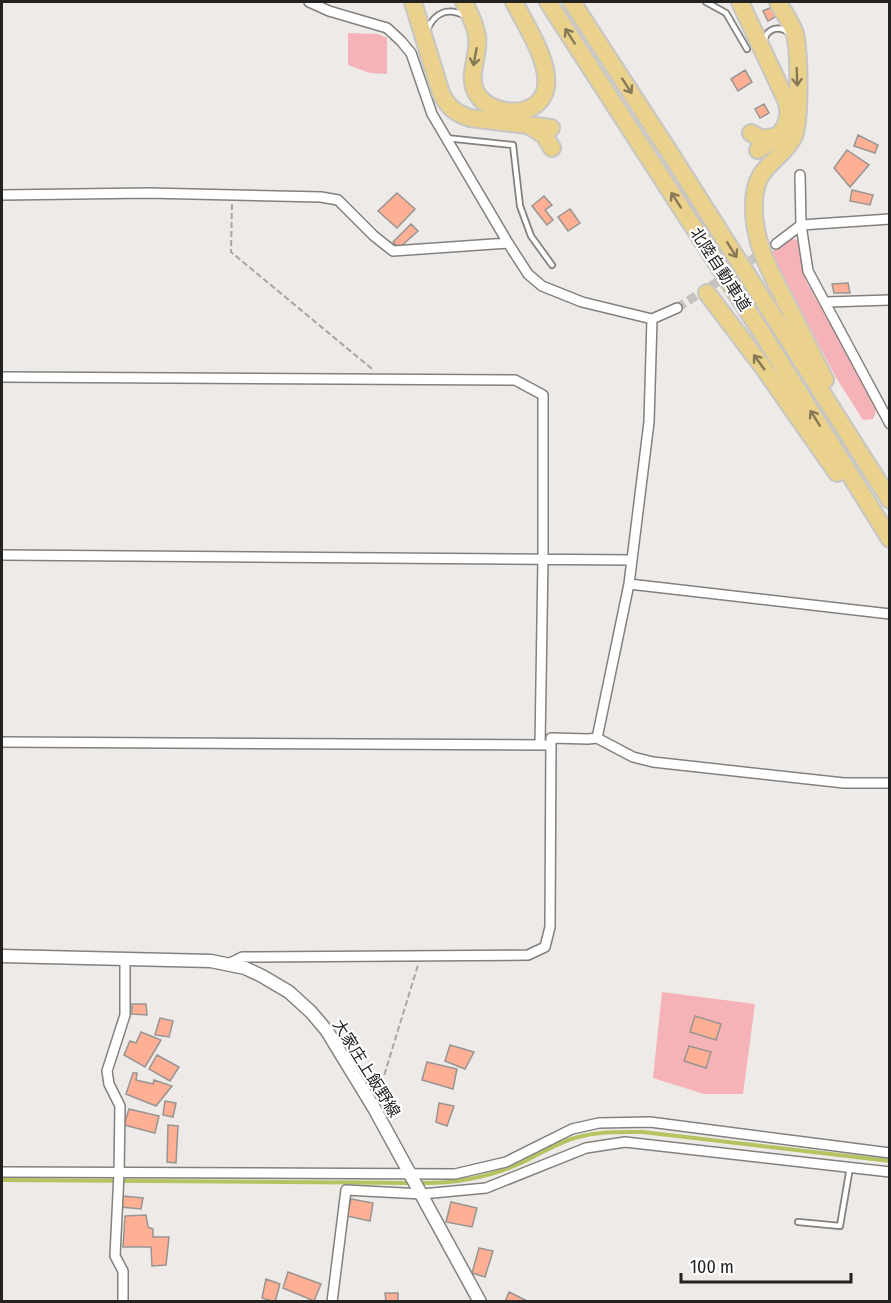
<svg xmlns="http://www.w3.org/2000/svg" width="891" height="1303" font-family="'Fira Sans Condensed','Noto Sans JP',sans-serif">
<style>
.green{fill:#f6b3b7}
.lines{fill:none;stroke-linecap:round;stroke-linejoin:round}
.stream{stroke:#b5c360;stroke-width:4}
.building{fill:#feaf94;stroke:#989492;stroke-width:1.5}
.minor-tunnel{stroke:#c5c2bf;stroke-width:9;stroke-dasharray:9 4.5;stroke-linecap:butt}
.service-casing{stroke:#83807d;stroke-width:8}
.minor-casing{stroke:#83807d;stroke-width:12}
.secondary-casing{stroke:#83807d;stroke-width:15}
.motorway-casing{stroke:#c6c6c5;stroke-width:20}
.path{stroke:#a8a5a3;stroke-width:2;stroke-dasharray:6 3;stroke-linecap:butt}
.service{stroke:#fff;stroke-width:4.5}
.minor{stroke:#fff;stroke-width:9}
.secondary{stroke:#fff;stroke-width:12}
.motorway{stroke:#ead18c;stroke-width:16}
.oneway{stroke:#867a56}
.labels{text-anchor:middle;stroke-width:4.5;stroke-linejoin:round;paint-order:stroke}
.street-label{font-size:16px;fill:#232221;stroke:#fff}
</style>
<rect width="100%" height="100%" fill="#eeeae7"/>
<path class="green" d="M348,33l30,1 9,4v36l-17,-1 -22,-8z
M792,238l6,3 7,38 68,122 3,11 -3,7 -10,1 -28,-44 -64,-124z
M662,992l93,12 -12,90h-39l-51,-16z"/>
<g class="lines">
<path class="stream" d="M2,1180l410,3
M419,1183c34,1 73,-6 104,-21 18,-9 36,-20 55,-25 22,-6 42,-5 65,-5l247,29"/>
</g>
<path class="building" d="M772,7l5,9 -9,5 -5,-10z
M745,70l7,12 -14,9 -7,-12z
M764,104l5,9 -9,5 -5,-9z
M858,135l20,10 -3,8 -21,-7z
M847,150l22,15 -19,22 -16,-19z
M852,190l21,5 -3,10 -20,-4z
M397,193l18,16 -18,19 -19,-17z
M544,196l8,9 -7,5 8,10 -6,5 -15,-19z
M570,209l10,14 -12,8 -10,-14z
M411,224l7,7 -19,17 -6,-6z
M848,283l2,10h-16l-2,-9z
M132,1004h14l1,11 -15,-1z
M695,1016l26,8 -5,16 -26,-8z
M160,1018l13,3 -4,16 -14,-2z
M141,1032l20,8 -16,27 -21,-12 6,-14 6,2z
M450,1045l24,7 -9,17 -20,-8z
M689,1046l22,6 -5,16 -22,-7z
M157,1055l22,12 -9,14 -21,-12z
M427,1062l30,7 -4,20 -31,-9z
M133,1073h4l-1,7 17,4 1,-4 18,6 -16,20 -30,-12z
M165,1101l11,2 -3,14 -10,-2z
M439,1103l15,3 -7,20 -11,-4z
M129,1109l30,7 -4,17 -31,-8z
M168,1125l10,1 -2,37 -9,-1z
M123,1196l20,2 -2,11 -20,-2z
M351,1199l22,4 -3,18 -23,-5z
M451,1202l26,6 -5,19 -26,-5z
M146,1215l2,12 5,2v8h16l-3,28 -14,1 -1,-19h-28l2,-31z
M479,1248l14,3 -8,26 -13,-4z
M288,1272l33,12 -7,17 -31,-13z
M266,1279l14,5 -5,18 -13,-4z
M509,1292l20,10h-24z
M385,1293h13v9h-12z"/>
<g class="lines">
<path class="minor-tunnel" d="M739,268l37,-24
M677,308l51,-33"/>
<defs>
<path id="service" d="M706,2l20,11 21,36
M427,30c8,-18 21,-23 38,-14
M764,41c3,-13 15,-16 25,-8
M446,138l67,7 7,61 11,30 21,29
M798,1222l42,4 10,-59"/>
<path id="minor" d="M309,2l20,9 58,17 14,13 10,12 21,61 76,129 20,31 14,12 40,16 70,17 25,-11
M800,175l1,50 7,46 82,153
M2,195l146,-2 173,4 17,3 36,36 19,15 115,-8
M776,244l25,-19 89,-6
M826,302l64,-2
M2,377l513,3 28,15v164l-3,186
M2,555l630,5
M629,584l261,30
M597,738l32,-154 20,-162 3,-103
M2,742l543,3
M228,964l14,-7 286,-2 17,-8 5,-20 1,-189 37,1 9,-1 36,19 20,5 191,21h46
M2,1172l453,2 51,-12 66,-33 27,-6 51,-1 240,31
M123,1302v-31l-8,-15 4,-83 1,-67 -11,-22 -2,-13 18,-56v-57
M332,1302l14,-112 76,4 64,-6 100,-40 39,-6 265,30"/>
<path id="secondary" d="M2,956l209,5 34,7 17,8 27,16 22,20 16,19 47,77 106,194"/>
<path id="motorway" d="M413,2l28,91c7,14 14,20 29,25l81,10
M464,2c5,10 11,22 13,34 3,20 -11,40 0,58 15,24 64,25 69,-7 4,-26 -21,-63 -32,-85
M548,2l216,334 126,203
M572,2l98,151 220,347
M740,2l47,100c6,27 -10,35 -29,48
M778,2c5,10 14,21 17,32 4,17 6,91 -2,104 -16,27 -38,27 -39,65 -2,40 20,76 38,111 11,22 22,44 33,66
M530,126l14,9 8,13
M751,133l11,6 16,-3
M707,293l56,74 74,106"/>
</defs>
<use href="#service" class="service-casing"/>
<use href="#minor" class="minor-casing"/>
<use href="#secondary" class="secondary-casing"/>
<use href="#motorway" class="motorway-casing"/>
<path class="path" d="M232,204l-1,48 141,117
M379,1092l39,-127"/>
<use href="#service" class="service"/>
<use href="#minor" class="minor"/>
<use href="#secondary" class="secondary"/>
<use href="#motorway" class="motorway"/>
</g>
<defs><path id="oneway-shaft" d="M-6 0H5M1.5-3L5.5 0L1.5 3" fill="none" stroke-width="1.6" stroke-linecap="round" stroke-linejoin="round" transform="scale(1.5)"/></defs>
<g class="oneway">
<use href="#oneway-shaft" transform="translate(570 36) rotate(-123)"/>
<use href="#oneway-shaft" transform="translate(475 57) rotate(100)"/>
<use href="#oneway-shaft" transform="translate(797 77) rotate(88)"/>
<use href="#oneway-shaft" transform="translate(627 86) rotate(57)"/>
<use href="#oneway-shaft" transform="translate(676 200) rotate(-123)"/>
<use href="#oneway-shaft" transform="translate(732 250) rotate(58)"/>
<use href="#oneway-shaft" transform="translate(759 362) rotate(-126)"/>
<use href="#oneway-shaft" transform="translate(815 418) rotate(-122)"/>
</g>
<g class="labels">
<g class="street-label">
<text transform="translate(721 269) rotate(57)" y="6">北陸自動車道</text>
<text transform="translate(367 1068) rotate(58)" y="6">大家庄上飯野線</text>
</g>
</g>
<rect width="891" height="1303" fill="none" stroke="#232221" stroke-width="6"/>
<path d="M681 1273v9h170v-9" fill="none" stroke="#232221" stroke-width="3"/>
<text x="690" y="1273" font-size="18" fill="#232221" stroke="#ffffff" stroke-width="4.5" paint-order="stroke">100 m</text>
</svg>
